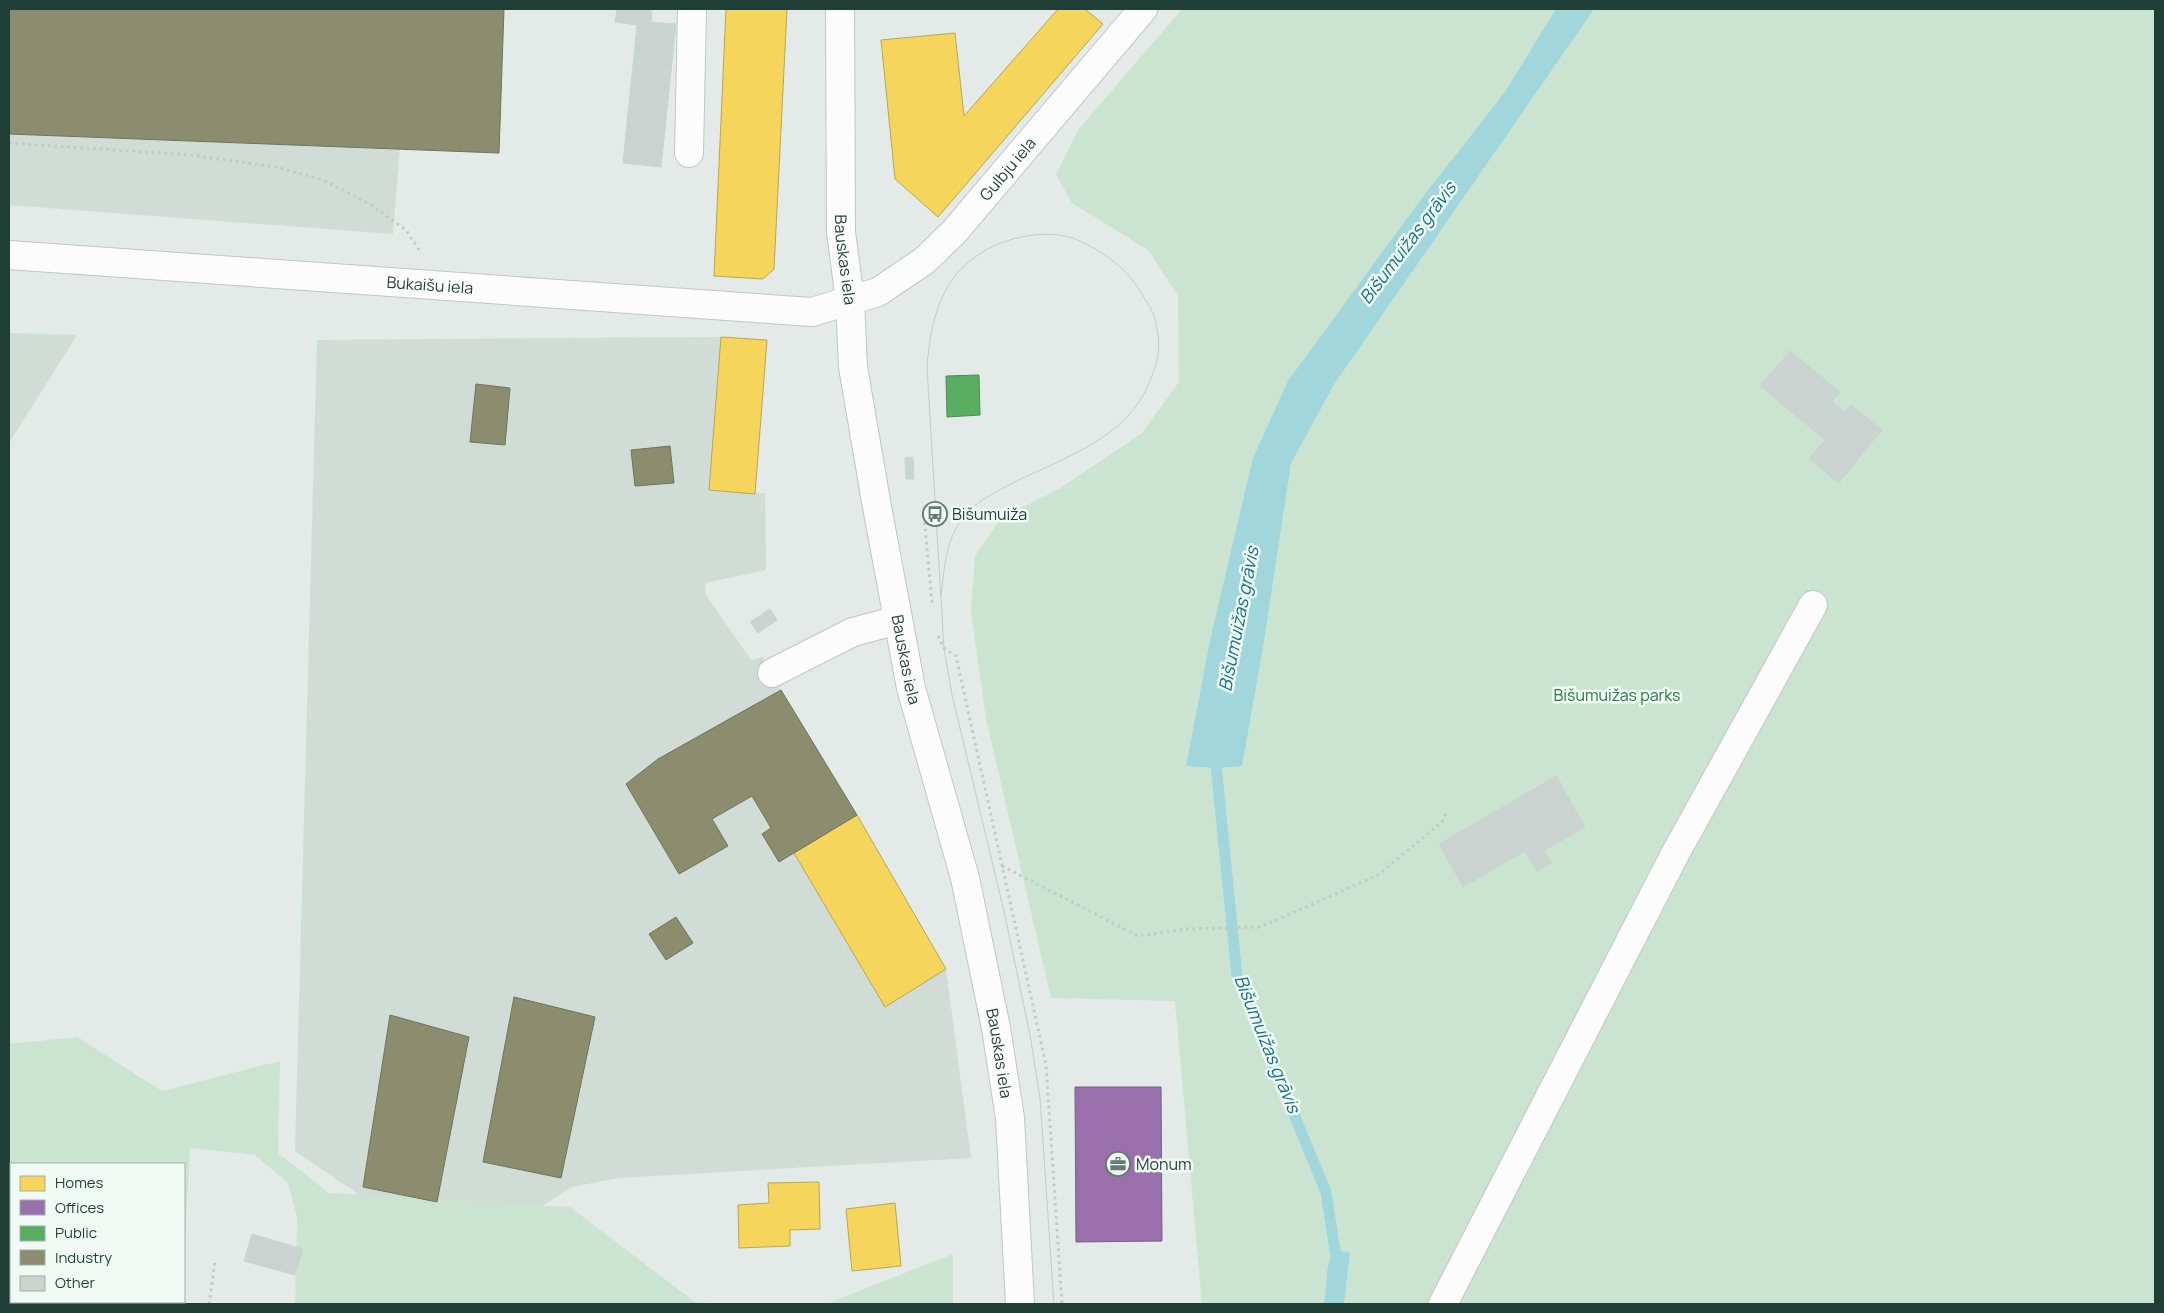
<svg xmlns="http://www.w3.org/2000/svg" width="2164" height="1313" font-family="Manrope,sans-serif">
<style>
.built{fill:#d1dcd7}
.green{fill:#cbe4d2}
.water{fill:#a0d6dc}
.homes{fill:#f6d55c;stroke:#b6a851}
.offices{fill:#9970ab;stroke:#746188}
.public{fill:#5aae61;stroke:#488d54}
.industry{fill:#8c8c6e;stroke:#6b755d}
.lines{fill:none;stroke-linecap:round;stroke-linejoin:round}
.stream{stroke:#a0d6dc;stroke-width:11}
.building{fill:#cbd3d0;stroke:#ccd3d0}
.minor-casing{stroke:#c0c7c4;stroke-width:30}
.path{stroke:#c0cac6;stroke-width:3;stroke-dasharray:2.5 4;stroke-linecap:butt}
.minor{stroke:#fbfcfb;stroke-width:28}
.tram{stroke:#c6cbc9;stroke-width:1}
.labels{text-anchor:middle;stroke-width:5;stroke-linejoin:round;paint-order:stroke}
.street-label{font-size:16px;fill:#1f3f36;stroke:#f1f9f5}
.poi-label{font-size:16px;fill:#1f3f36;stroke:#f1f9f5;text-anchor:start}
.park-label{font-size:16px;fill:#257a44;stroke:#f1f9f5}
.water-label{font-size:18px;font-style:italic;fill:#137281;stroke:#f1f9f5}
</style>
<rect width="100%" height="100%" fill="#e3eae7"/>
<path class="built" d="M9,9h402l-18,225 -384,-29z
M9,333l68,2 -68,108z
M721,337l46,3 -12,153h10l1,77 -61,13 1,12 45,65 12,-3 18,33 165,279 25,189 -353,20 -46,9 -116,74 -161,-110 22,-811z"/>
<path class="green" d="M1182,9h973v1295h-953l-27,-303 -124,-3 -65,-279 -15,-107 4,-56 26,-38 58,-29 83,-56 37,-51 -1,-86 -30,-46 -76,-47 -16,-28 22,-45z
M77,1037l85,54 118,-30 -2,92 51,40 241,14 125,95 25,2h-425l2,-87 -9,-34 -33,-28 -65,-7 -6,111v-95h-173v18l-2,-9v-129z
M953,1254v50h-127z
M12,1302h169v2h-169z"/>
<path class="water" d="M1556,9h38l-259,374 -44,80 -27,178 -22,125 -25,2 -31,-2 25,-130 42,-178 35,-77 134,-183 83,-106z
M1334,1251l16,1 -6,52h-21c6,-19 0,-34 11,-53z"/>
<path class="homes" d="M726,9h61l-13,260 -11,10 -49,-3z
M1058,9h27l18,15 -165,193 -43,-38 -14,-139 74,-7 9,83z
M721,337l46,3 -12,154 -46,-4z
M857,815l89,154 -61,38 -91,-154z
M819,1182l1,47 -30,1v16l-51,2 -1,-43 31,-2 -1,-20z
M895,1203l6,63 -49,5 -6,-62z"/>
<path class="offices" d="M1075,1087h86l1,154 -86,1z"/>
<path class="public" d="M979,375l1,40 -33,2 -1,-41z"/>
<path class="industry" d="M9,9h495l-5,144 -490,-19z
M476,384l34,4 -5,57 -35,-3z
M670,446l4,37 -39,3 -4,-36z
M781,690l76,125 -78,47 -17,-28 9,-6 -19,-32 -40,23 16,27 -49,28 -53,-90 32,-25z
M676,917l17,26 -27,17 -17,-26z
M514,997l81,20 -34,161 -78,-16z
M390,1015l79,22 -32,165 -74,-15z"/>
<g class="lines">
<path class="stream" d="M1215,755l22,221 89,216 11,72"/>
</g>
<path class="building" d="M617,9h35l-1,13 25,2 -15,143 -38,-4 14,-138 -22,-3z
M1790,351l50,41 -8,10 13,10 6,-7 31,25 -43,53 -30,-24 16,-19 -65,-54z
M913,457l1,22h-8l-1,-21z
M770,609l7,11 -19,13 -8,-11z
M1556,776l29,51 -41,24 8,12 -15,8 -12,-20 -62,36 -24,-43z
M252,1234l51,15 -8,26 -51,-14z"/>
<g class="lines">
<defs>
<g id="minor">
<path id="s1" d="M840,9l1,223 9,69 3,66 24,140 34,181 54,190 31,150 14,90 10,186"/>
<path d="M689,153l3,-144"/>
<path id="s2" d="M9,255l803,57 66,-20 46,-31 30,-29 189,-223"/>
<path d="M772,673l81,-41 45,-12"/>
<path d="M1443,1304l232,-450 138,-249"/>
</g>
</defs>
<use href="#minor" class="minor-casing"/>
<path class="path" d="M9,143l182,12 85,12 47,13 47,24 36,26 13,20
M924,516l8,87
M938,636l6,12 12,8 90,409 16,239
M1002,866l136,70 48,-7 74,-2 118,-52 64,-53 4,-9
M209,1304l6,-43"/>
<use href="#minor" class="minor"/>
<path class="tram" d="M941,597c3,-26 4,-57 22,-79 13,-17 33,-26 52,-36 50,-25 113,-44 135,-101 10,-25 11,-35 5,-62 -2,-7 -6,-14 -10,-20 -16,-29 -39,-47 -70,-60 -25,-10 -64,-3 -87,10 -47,25 -57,69 -61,118l17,281 8,47 52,216 26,124 10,63 14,206"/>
</g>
<defs>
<symbol id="bus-ring" viewBox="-11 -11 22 22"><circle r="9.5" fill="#f1f9f5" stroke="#647b74" stroke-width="1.5"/><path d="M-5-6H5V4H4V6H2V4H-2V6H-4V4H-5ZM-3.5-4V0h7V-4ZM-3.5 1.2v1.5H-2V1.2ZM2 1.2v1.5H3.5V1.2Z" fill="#647b74"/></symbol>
<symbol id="office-ring" viewBox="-11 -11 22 22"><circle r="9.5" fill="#f1f9f5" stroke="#647b74" stroke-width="1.5"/><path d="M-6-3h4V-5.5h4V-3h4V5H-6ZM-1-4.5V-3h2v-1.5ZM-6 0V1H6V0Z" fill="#647b74"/></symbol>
</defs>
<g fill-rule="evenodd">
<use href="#bus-ring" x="921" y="500" width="28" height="28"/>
<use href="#office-ring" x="1104" y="1150" width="28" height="28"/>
</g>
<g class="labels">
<g class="street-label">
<text dy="6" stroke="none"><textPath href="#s2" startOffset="1054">Gulbju iela</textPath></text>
<text dy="6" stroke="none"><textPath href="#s1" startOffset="251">Bauskas iela</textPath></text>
<text dy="6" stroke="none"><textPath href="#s2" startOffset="422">Bukaišu iela</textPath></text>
<text dy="6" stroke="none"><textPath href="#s1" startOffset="656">Bauskas iela</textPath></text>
<text dy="6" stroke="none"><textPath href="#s1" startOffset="1061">Bauskas iela</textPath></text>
</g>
<g class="poi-label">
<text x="952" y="520">Bišumuiža</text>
<text x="1136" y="1170">Monum</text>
</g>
<g class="park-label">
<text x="1617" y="701">Bišumuižas parks</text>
</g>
<g class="water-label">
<text transform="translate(1408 243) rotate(-53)" y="6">Bišumuižas grāvis</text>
<text transform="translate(1239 619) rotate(-79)" y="6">Bišumuižas grāvis</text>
<text transform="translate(1267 1044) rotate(68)" y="6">Bišumuižas grāvis</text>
</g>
</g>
<rect width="2164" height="1313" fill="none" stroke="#1f3f36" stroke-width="20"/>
<rect x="10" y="1163" width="175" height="140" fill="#f1f9f5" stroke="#9dafa9"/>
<rect x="20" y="1176" width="25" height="15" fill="#f6d55c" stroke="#9dafa9"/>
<text x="55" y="1188" font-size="15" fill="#1f3f36">Homes</text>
<rect x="20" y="1200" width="25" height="15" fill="#9970ab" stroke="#9dafa9"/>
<text x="55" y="1213" font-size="15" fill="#1f3f36">Offices</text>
<rect x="20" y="1226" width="25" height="15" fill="#5aae61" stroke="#9dafa9"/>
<text x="55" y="1238" font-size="15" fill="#1f3f36">Public</text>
<rect x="20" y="1250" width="25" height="15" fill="#8c8c6e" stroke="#9dafa9"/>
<text x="55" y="1263" font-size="15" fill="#1f3f36">Industry</text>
<rect x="20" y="1276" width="25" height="15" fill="#cbd3d0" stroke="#9dafa9"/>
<text x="55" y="1288" font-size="15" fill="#1f3f36">Other</text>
</svg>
